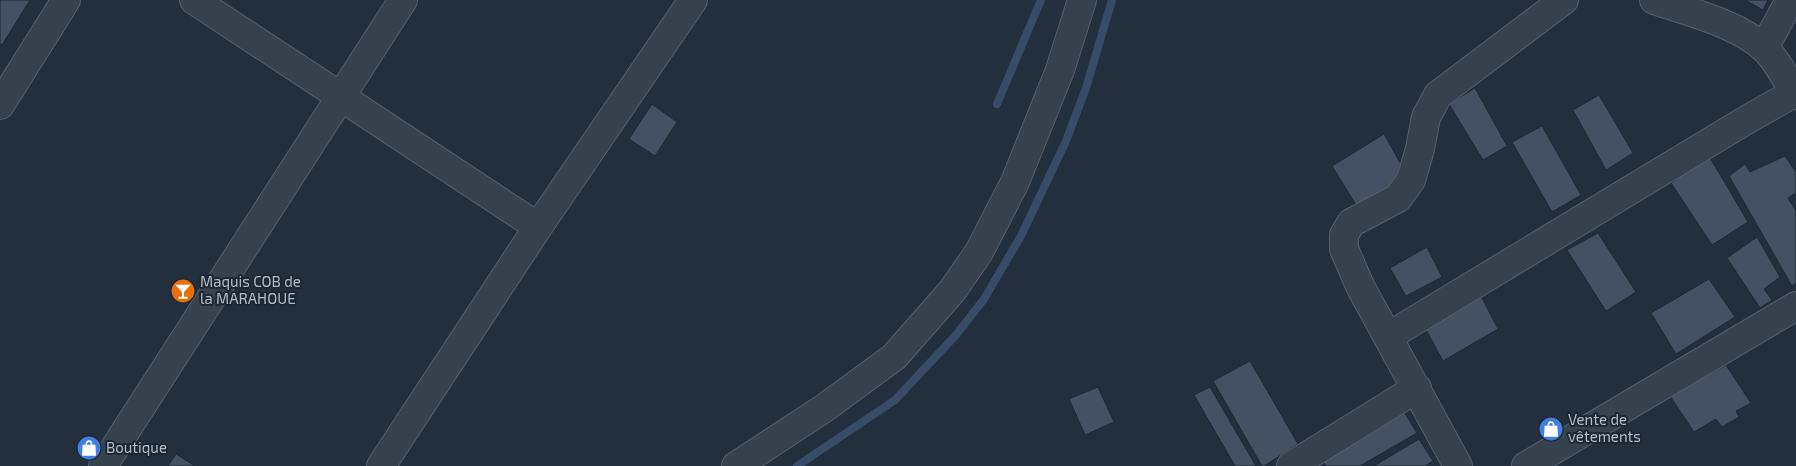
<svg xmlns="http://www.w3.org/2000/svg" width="1796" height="466" font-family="'Exo 2',sans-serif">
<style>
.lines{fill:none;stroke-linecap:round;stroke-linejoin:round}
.stream{stroke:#394c67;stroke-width:8}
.building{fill:#455162;stroke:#1f2835}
.minor-casing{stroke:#565f6c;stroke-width:30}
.tertiary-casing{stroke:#565f6c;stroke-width:30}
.minor{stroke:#38414e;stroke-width:28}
.tertiary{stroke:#38414e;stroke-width:28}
.labels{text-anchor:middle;stroke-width:4;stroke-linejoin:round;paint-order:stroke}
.poi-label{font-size:15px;fill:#b4bcc9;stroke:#1d2633;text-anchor:start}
</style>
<rect width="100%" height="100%" fill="#242f3e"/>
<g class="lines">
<path class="stream" d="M997,104l44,-104
M797,466l98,-66 61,-65 28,-36 37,-63 45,-95 20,-53 26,-88"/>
</g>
<path class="building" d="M1,0h29l-28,45 -2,-2v-41z
M1745,0h23l-5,10z
M1475,88l32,58 -24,14 -34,-56z
M1599,95l34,58 -27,17 -33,-60z
M652,104l25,18 -22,34 -26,-17z
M1542,126l39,69 -29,17 -40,-70z
M1384,134l23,41 -49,33 -26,-42z
M1709,156l39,66 -36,23 -41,-62z
M1785,156l11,16v21l-8,5 8,13v72l-4,3 -63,-110 16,-12 5,8z
M1598,233l38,59 -30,19 -39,-61z
M1757,237l23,40 -16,12 8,11 -12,8 -33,-50z
M1427,247l15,30 -36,19 -16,-28z
M1709,279l26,38 -59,37 -25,-41z
M1481,296l17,33 -55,32 -19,-35z
M1250,361l48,83 -34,22h-2l-49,-85z
M1726,365l25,38 -15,8 3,6 -17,10 -6,-8 -22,13 -24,-36z
M1098,387l16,35 -29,13 -16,-36z
M1210,387l46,79h-21l-41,-71z
M1403,410l14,23 -57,33h-34l-5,-7z
M1419,439l14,22 -8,5h-51z
M176,454l19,12h-27z"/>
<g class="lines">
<defs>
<path id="minor" d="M194,0l344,227
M1654,0c35,12 82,23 110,48 13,12 21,29 30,45
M1764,48l26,-48
M0,105l66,-105
M1389,336l359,-217 46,-26 2,2
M103,466l300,-466
M381,466l157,-239 155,-227
M1291,466l126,-78
M1458,466l-98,-180 -16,-37v-14l7,-12 47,-25 13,-18 9,-31 6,-32 12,-22 126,-95
M1526,466l270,-160"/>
<path id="tertiary" d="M736,466l87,-57 71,-52 58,-66 27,-39 36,-70 45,-112 22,-70"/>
</defs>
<use href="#minor" class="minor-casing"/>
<use href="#tertiary" class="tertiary-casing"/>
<use href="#minor" class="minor"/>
<use href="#tertiary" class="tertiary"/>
</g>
<defs>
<symbol id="bar-disc" viewBox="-11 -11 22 22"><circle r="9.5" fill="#e8710a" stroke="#1d2633"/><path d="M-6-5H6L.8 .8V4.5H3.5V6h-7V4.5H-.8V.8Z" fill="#fff"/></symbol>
<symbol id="shop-disc" viewBox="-11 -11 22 22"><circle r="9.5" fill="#3f7fe0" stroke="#1d2633"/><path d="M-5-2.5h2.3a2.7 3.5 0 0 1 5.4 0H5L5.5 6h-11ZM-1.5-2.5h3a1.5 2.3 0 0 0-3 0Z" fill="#fff"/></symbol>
</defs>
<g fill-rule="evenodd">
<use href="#bar-disc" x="169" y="277" width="28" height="28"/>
<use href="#shop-disc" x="1537" y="415" width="28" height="28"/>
<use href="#shop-disc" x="75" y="434" width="28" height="28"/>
</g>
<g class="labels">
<g class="poi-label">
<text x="200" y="287">Maquis COB de<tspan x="200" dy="17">la MARAHOUE</tspan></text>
<text x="1568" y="425">Vente de<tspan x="1568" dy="17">vêtements</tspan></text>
<text x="106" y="453">Boutique</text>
</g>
</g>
</svg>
